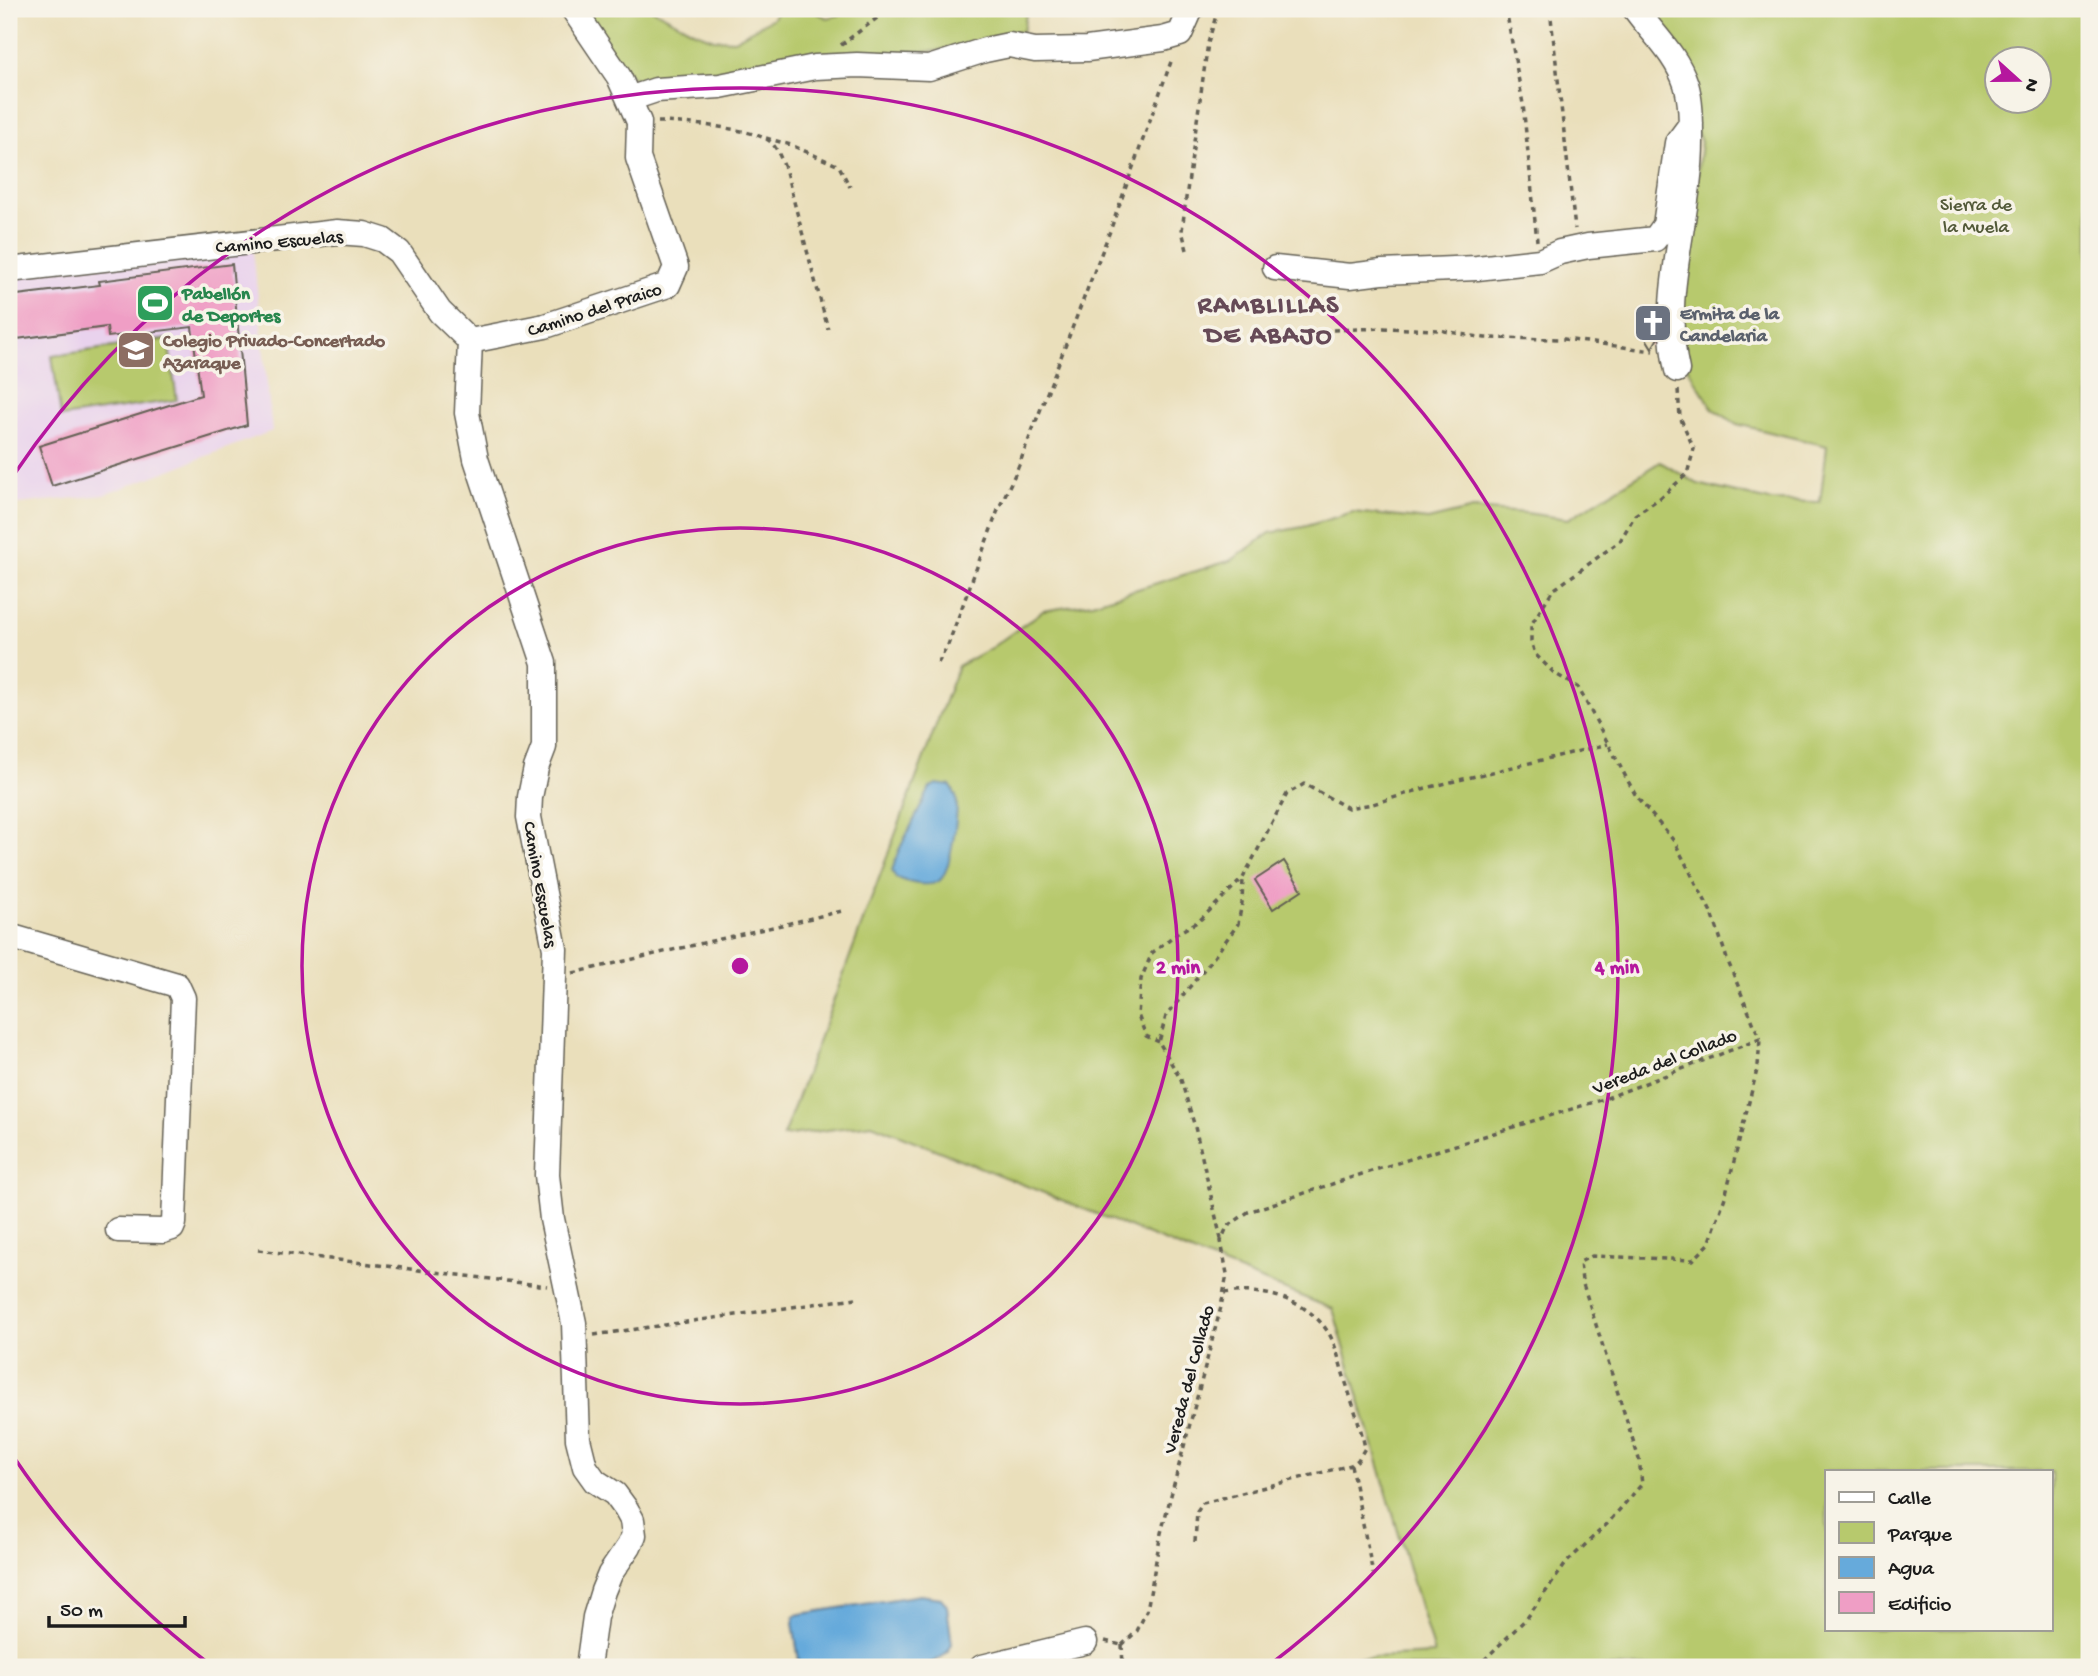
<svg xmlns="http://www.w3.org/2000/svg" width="2098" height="1676" font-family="'Gochi Hand',sans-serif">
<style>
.built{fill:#e9d2ed}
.green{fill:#b7c96d;stroke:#6a7244;stroke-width:2;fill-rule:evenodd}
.water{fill:#66aadb;stroke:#41637c;stroke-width:2}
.building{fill:#ef9ec5}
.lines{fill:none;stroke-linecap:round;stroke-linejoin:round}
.minor-casing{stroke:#646054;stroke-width:27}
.path{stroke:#646054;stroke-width:3.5;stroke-dasharray:5 5;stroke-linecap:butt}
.minor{stroke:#fff;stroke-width:24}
.ring{fill:none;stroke:#b5179e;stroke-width:3.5}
.labels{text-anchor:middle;stroke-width:7;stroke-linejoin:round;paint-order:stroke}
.park-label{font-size:19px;fill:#525938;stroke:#f7f3e8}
.street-label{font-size:19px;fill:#1c1c1c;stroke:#f7f3e8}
.leisure-label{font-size:19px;font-weight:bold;fill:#27864d;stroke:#f7f3e8;text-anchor:start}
.worship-label{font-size:19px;font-weight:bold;fill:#5b616d;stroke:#f7f3e8;text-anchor:start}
.education-label{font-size:19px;font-weight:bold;fill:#785e54;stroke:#f7f3e8;text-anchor:start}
.district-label{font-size:26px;font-weight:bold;letter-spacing:2px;fill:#664a57;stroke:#f7f3e8}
.centre{fill:#b5179e;stroke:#f7f3e8;stroke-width:3.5}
.ring-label{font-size:21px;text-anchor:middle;font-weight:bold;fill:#b5179e;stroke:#f7f3e8;stroke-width:7;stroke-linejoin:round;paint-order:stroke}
</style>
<rect width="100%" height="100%" fill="#f7f3e8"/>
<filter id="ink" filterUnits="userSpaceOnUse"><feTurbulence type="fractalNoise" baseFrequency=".0143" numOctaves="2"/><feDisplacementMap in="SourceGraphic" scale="14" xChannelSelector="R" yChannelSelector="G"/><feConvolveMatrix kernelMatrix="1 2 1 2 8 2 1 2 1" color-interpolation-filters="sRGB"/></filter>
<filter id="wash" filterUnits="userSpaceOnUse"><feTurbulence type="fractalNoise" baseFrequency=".00686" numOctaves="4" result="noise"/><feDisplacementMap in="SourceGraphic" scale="28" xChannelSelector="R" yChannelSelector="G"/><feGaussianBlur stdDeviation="1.57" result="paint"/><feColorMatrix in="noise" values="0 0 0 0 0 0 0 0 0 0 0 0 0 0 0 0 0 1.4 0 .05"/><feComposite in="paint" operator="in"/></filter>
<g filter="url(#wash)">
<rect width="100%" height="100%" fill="#eadfbb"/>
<path class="built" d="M252,241l20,190 -168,64 -95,10v-235z"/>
<path class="green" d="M583,9h69l41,22 21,8 20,1 39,-22 5,-9h32l17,9 38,-9h162l-4,22 -87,20 -64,3 -229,30c-22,-9 -46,-55 -60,-75z
M1646,9h443v1658h-917l262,-13 -101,-345 -461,-185 -89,12 175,-470 33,-18 52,-37 49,-8 140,-43 38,-27 33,-6 50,-15 75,8 45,-11 53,4 42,6 92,-57 38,22 72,17 50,1 7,-56 -90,-22 -24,-15 -28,-45 -5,-40 21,-182zM1996,60h42v42h-42zM1827,1471h224v158h-224z
M168,339l9,61 -116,17 -9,-61z"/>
<path class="water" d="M936,784l15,2c1,2 4,8 5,10 3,15 -5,77 -17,85 -11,7 -32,1 -43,-3l-4,-7 6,-19 32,-64z
M920,1595l21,3 6,8 5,38c-3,8 -11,15 -19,18 -32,11 -98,5 -133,5l-7,-44 2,-8z"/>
<g id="blocks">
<path class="building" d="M232,264l15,161 -195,61 -13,-40 162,-51 -9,-68 -84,10 -1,-10 -98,13v-44l91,-11 -1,-4z
M1645,309l12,1 1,28 -6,10 -11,-18z
M1284,861l18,29 -29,19 -18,-29z"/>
</g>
</g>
<g filter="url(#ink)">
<use href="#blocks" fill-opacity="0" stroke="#646054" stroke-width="2"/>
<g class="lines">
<defs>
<path id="minor" d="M1635,9c18,25 41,45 51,75 5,17 5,35 5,53 1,78 -32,156 -14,233
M629,99l27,-9 64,-4 95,-19 42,-2 72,3 56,-18 24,-5 26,5 52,-1 76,-10 17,-5 11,-25
M1275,268l75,8 32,-4 95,-4 63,-7 20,-9 28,-6 67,-7 10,-14 12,-82 14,-19
M9,270l328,-38 27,2 19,6 16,12 41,60 30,29
M470,341l-3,72 9,46 68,204v84l-8,21 -6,29 -1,20 26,132 -8,226 5,44 22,104 4,116 7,28 10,14 20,13 11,15 6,11 2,15 -5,11 -19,28 -7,17 -8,26 -7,50
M470,341l75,-15 123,-41 8,-18 -38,-109 1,-36 -20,-45 -46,-68
M9,936l168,49 6,13 -9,225 -2,5 -9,3 -45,-1
M982,1667l103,-25"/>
</defs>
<use href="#minor" class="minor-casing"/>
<path class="path" d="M1506,9l17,95 14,137
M1550,9l25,220
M841,45l48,-36
M658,122c23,0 99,6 114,21 6,7 9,16 13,25l43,161
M766,138l25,7 48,21 11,21
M1187,250l-5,-19 4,-33 22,-155 10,-34
M1333,330l51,-2 54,2 47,8 79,1 89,12
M1678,390l2,27 14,32 -7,25 -27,24 -25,17 -15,26 -68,50 -21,34v16l4,13 19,19 24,14 58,109 38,45 39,75 14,43 33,80
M938,663l10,-18 50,-135 19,-40 93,-239 62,-172
M573,973l269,-62
M1159,1042l-13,-6 -8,-21 3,-36 11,-26 24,-19 23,-13 44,-43 44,-84 17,-10 44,24 25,-4 49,-15 186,-45
M1221,1239l-26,-112 -14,-47 -22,-38 7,-26 48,-59 24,-33 4,-21 1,-25
M258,1250l289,36
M594,1335l262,-37
M1351,1465l22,109
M1195,1542l2,-30 6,-9 148,-38 7,-5 7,-12c-4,-21 -12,-42 -18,-62 -5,-14 -8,-29 -13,-42 -17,-43 -69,-57 -110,-51
M1105,1641l16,4
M1122,1645l15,-14 10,-21 14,-77 60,-226 6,-33 -6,-33 6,-14 21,-15 117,-39 239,-74 156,-60
M1122,1645l1,22
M1477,1667l50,-49 40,-56 40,-38 35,-40 -3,-25 -57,-178 -2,-19 12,-6 101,4 16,-16 16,-47 33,-131 2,-27"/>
<use href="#minor" class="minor"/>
</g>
</g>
<g class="ring">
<circle cx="740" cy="966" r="438"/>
<path d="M212 1666A877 877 0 0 1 13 1456M13 476A877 877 0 1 1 1268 1666"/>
</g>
<defs>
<symbol id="stadium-square" viewBox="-11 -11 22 22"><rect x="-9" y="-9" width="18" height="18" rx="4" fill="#2e9e5b" stroke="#f7f3e8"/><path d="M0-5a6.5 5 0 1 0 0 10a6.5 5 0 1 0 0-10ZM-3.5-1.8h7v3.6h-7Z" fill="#fff"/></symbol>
<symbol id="church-square" viewBox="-11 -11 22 22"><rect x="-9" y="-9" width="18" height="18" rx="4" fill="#6b7280" stroke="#f7f3e8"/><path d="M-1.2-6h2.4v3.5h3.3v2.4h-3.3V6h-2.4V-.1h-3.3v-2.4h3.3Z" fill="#fff"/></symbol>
<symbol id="school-square" viewBox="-11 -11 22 22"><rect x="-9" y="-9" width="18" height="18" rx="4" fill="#8d6e63" stroke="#f7f3e8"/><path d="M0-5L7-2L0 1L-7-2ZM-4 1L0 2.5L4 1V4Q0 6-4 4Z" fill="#fff"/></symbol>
</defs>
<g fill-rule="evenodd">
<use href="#stadium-square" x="133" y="281" width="44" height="44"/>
<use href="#church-square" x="1631" y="301" width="44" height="44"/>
<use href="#school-square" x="114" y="328" width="44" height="44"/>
</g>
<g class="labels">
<g class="park-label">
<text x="1976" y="210">Sierra de<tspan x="1976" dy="22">la Muela</tspan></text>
</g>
<g class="street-label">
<text transform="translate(279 240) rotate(-5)" y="7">Camino Escuelas</text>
<text transform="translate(594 308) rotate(-18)" y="7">Camino del Praico</text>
<text transform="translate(542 884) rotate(80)" y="7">Camino Escuelas</text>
<text transform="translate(1664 1060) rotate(-21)" y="7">Vereda del Collado</text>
<text transform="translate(1187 1379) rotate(-75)" y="7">Vereda del Collado</text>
</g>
<g class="leisure-label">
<text x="182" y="299">Pabellón<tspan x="182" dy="22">de Deportes</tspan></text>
</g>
<g class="worship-label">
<text x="1680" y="319">Ermita de la<tspan x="1680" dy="22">Candelaria</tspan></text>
</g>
<g class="education-label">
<text x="163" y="346">Colegio Privado-Concertado<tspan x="163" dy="22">Azaraque</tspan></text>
</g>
<g class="district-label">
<text x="1269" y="312">RAMBLILLAS<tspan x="1269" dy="30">DE ABAJO</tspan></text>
</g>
</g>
<circle cx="740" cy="966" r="10" class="centre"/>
<g class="ring-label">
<text x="1178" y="973">2 min</text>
<text x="1617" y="973">4 min</text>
</g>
<rect width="2098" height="1676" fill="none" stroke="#f7f3e8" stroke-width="35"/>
<rect x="1825" y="1470" width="228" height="161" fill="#f7f3e8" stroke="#9f9d96" stroke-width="2"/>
<rect x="1839" y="1492" width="35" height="10" fill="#ffffff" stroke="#9f9d96" stroke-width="2"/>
<text x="1888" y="1504" font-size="21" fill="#1c1c1c">Calle</text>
<rect x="1839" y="1522" width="35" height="21" fill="#b7c96d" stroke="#9f9d96" stroke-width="2"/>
<text x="1888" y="1540" font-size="21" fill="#1c1c1c">Parque</text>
<rect x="1839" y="1557" width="35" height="21" fill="#66aadb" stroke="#9f9d96" stroke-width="2"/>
<text x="1888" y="1574" font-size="21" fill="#1c1c1c">Agua</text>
<rect x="1839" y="1592" width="35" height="21" fill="#ef9ec5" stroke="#9f9d96" stroke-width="2"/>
<text x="1888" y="1610" font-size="21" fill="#1c1c1c">Edificio</text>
<g transform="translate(2018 80) rotate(111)"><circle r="33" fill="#f7f3e8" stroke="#9f9d96" stroke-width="2"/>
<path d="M0-5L12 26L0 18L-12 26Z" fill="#b5179e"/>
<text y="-10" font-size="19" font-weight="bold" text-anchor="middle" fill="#1c1c1c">N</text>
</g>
<path d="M49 1616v10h136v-10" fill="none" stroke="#1c1c1c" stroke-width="3.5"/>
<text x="60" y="1616" font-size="21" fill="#1c1c1c" stroke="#f7f3e8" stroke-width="5" paint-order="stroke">50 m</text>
</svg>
